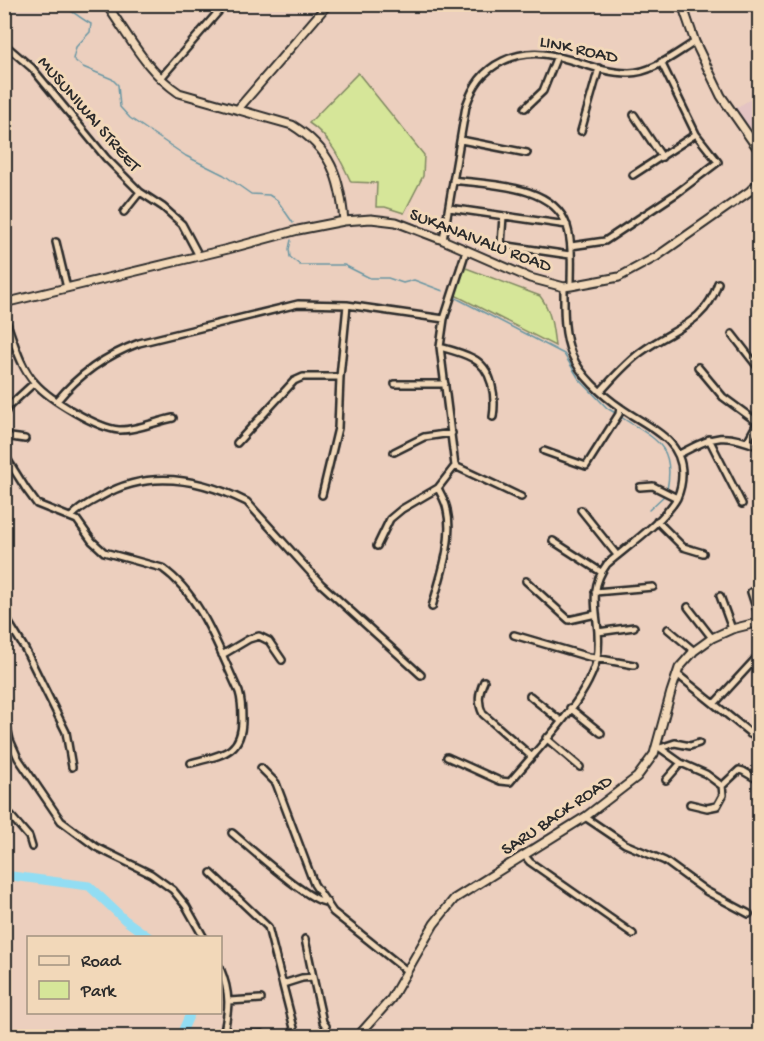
<svg xmlns="http://www.w3.org/2000/svg" width="764" height="1041" font-family="'Gochi Hand',sans-serif">
<style>
.built{fill:#e4c4c3}
.park{fill:#d6e699;stroke:#808862;stroke-width:1.5}
.lines{fill:none;stroke-linecap:round;stroke-linejoin:round}
.stream{stroke:#6996a3;stroke-width:1.5}
.river{stroke:#92ddf3;stroke-width:9}
.minor-casing{stroke:#2b2b2b;stroke-width:10}
.major-casing{stroke:#2b2b2b;stroke-width:11}
.minor{stroke:#f2d8b9;stroke-width:5}
.major{stroke:#f2d8b9;stroke-width:7}
.labels{text-anchor:middle;stroke-width:6;stroke-linejoin:round;paint-order:stroke}
.street-label{font-size:18px;fill:#2b2b2b;stroke:#f2d8b9}
</style>
<rect width="100%" height="100%" fill="#eccfbe"/>
<filter id="ink" filterUnits="userSpaceOnUse"><feTurbulence type="fractalNoise" baseFrequency=".0167" numOctaves="2"/><feDisplacementMap in="SourceGraphic" scale="12" xChannelSelector="R" yChannelSelector="G"/><feConvolveMatrix kernelMatrix="1 2 1 2 8 2 1 2 1" color-interpolation-filters="sRGB"/></filter>
<g filter="url(#ink)">
<path class="built" d="M759,94v58l-28,-41z"/>
<path class="park" d="M358,73l66,82 -1,21 -19,37 -19,-6h-9l1,-24 -26,-1c-10,-22 -22,-46 -42,-59z
M466,268l74,28c11,14 13,32 15,50l-102,-52z"/>
<g class="lines">
<path class="stream" d="M59,4c12,5 20,14 32,20l-1,8 -14,15 -3,12 10,8 29,12 6,6 2,22 10,11 56,38 38,19 27,19 18,1 8,5 16,23
M291,240l-2,9 1,8 10,8h44l26,13h18l15,5 11,-3 29,11
M454,297l110,57 15,25 28,29 10,6
M621,417c33,22 55,27 46,73
M649,510l17,-16"/>
<path class="river" d="M4,875l85,11 36,34 25,18
M180,1036l11,-24"/>
<defs>
<path id="minor" d="M748,4l12,7
M4,44l28,24 74,90 34,34 23,15 19,17 17,32
M160,79l65,-75
M525,108l18,-17 14,-35
M634,115l28,42
M581,131l18,-63
M461,140l66,13
M633,175l63,-41
M453,180c36,5 100,4 114,46 6,19 4,40 4,60
M449,208l118,17
M124,212l16,-20
M503,216l-2,29 69,10
M443,240l23,-134c7,-20 16,-35 37,-45 47,-22 80,12 126,12 23,0 46,-19 66,-31
M56,242l11,46
M571,246l34,-5 72,-48 41,-31 -22,-28 -35,-72
M4,316c9,21 15,50 31,67 15,17 62,45 84,47 16,1 38,-9 54,-12
M732,334l28,36
M440,347c11,3 23,6 32,11 21,10 24,39 21,59
M698,367l25,30 34,25
M395,384h50
M601,391c13,-14 25,-28 40,-39 32,-24 64,-27 77,-69
M57,401c22,-27 50,-46 82,-58l159,-39 49,1 97,14
M4,415l4,-8 26,-24
M4,436l21,3
M709,439l33,65
M747,442l12,-22
M237,443l57,-62 9,-4h37
M544,451l42,15 33,-52 1,-6
M394,452l30,-15 28,-4
M4,454l22,35 11,15 40,16 15,21 12,11 58,16c40,28 57,82 77,124 3,9 3,19 3,28 0,35 -23,35 -51,43
M679,454c35,-17 42,-23 81,-7
M455,466l66,31
M640,487l13,-1 24,12
M322,495l16,-67 2,-51 7,-72
M581,510l36,45
M72,516c8,-9 19,-14 30,-20 47,-27 99,-17 145,6l74,82 100,91
M657,521l26,26 20,6
M553,541l48,31
M377,546l13,-27 12,-10 36,-21 17,-22 -15,-119 4,-28 22,-68
M526,581l43,39 27,-6
M595,592l58,-5
M751,592l9,28
M720,596l12,33
M432,607c8,-29 22,-67 15,-97 -1,-8 -6,-15 -9,-22
M688,607l24,31
M4,615l21,34 41,83 6,35
M668,629l26,22
M598,632l36,-5
M514,635l75,22 45,8
M222,655l27,-16 10,-3 10,5 13,19
M677,674l83,67
M484,681c-5,11 -7,21 -1,33l48,42
M530,696l31,25
M714,704l46,-50
M570,708l31,25
M4,713l6,27 8,18 43,63 35,26 55,27 22,16 13,16 18,32
M750,734l10,-9
M546,738l34,29
M657,746l24,17 25,11 16,12 1,9 -6,11 -10,2 -17,-4
M660,748l15,-5 15,3 9,-3
M447,757l53,24 10,1c27,-33 78,-82 87,-124 7,-36 -14,-62 10,-94 20,-17 58,-44 70,-66 3,-7 5,-16 5,-23 1,-37 -36,-49 -61,-67 -18,-12 -41,-33 -49,-53 -9,-22 -8,-46 -8,-68
M261,768l15,15 38,101 19,28 74,59
M666,780l15,-17
M722,786l17,-16 4,1 17,10
M4,808l25,29 3,10
M585,817l40,27 40,17 41,30 43,23
M232,833c16,13 78,70 95,69
M524,855l6,7 103,72
M211,873l57,54 28,109
M305,939l8,38
M220,968c11,26 9,41 3,68
M283,984l19,-6 11,-1 10,45 3,4
M229,1001l32,-2
M223,1036l39,-2"/>
<path id="major" d="M106,4c23,32 40,67 73,89l113,32c39,24 48,52 52,96
M682,4l13,38 26,54 39,56
M238,109l90,-105
M4,303l224,-54 70,-19 46,-9 27,-2 25,3 47,18 87,38 34,9 7,-1 48,-9 37,-20 94,-66 10,-10
M358,1036l33,-37 43,-75 20,-25 131,-82 52,-40 17,-23 17,-62 8,-24 15,-17 18,-13 20,-9 28,-7"/>
</defs>
<use href="#minor" class="minor-casing"/>
<use href="#major" class="major-casing"/>
<use href="#minor" class="minor"/>
<use href="#major" class="major"/>
</g>
</g>
<g class="labels">
<g class="street-label">
<text transform="translate(579 48) rotate(12)" y="6">LINK ROAD</text>
<text transform="translate(90 113) rotate(49)" y="6">MUSUNIWAI STREET</text>
<text transform="translate(481 239) rotate(21)" y="6">SUKANAIVALU ROAD</text>
<text transform="translate(556 814) rotate(-34)" y="6">SARU BACK ROAD</text>
</g>
</g>
<rect width="764" height="1041" fill="none" stroke="#f2d8b9" stroke-width="24"/>
<rect x="12" y="12" width="740" height="1017" fill="none" stroke="#2b2b2b" stroke-width="2" filter="url(#ink)"/>
<rect x="27" y="936" width="195" height="78" fill="#f2d8b9" stroke="#a29380" stroke-width="1.5"/>
<rect x="39" y="956" width="30" height="9" fill="#f2d8b9" stroke="#a29380" stroke-width="1.5"/>
<text x="81" y="966" font-size="18" fill="#2b2b2b">Road</text>
<rect x="39" y="981" width="30" height="18" fill="#d6e699" stroke="#a29380" stroke-width="1.5"/>
<text x="81" y="996" font-size="18" fill="#2b2b2b">Park</text>
</svg>
